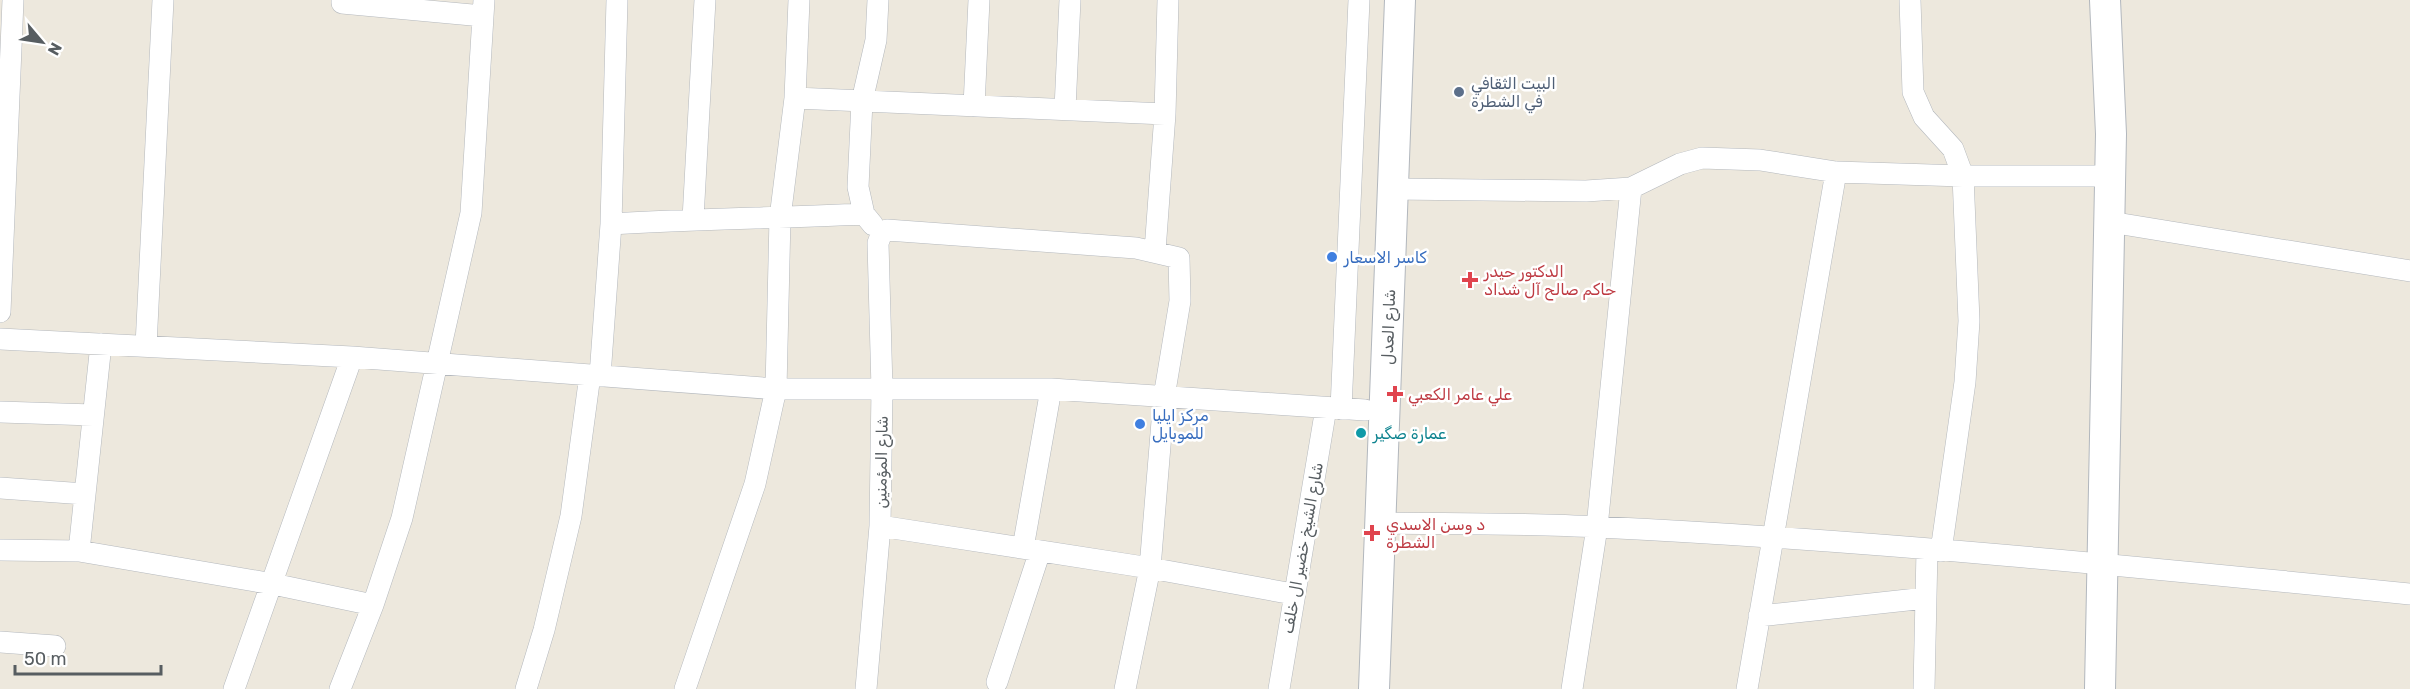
<svg xmlns="http://www.w3.org/2000/svg" width="2410" height="689" font-family="Rubik,'Noto Sans Arabic',sans-serif">
<style>
.lines{fill:none;stroke-linecap:round;stroke-linejoin:round}
.street-casing{stroke:#b4b8bd;stroke-width:22}
.secondary-casing{stroke:#b2b7bd;stroke-width:32}
.street{stroke:#fff;stroke-width:21}
.secondary{stroke:#fff;stroke-width:30}
.service-dot{fill:#5c6f8a;stroke:#fff;stroke-width:2}
.shop-dot{fill:#3f7fe0;stroke:#fff;stroke-width:2}
.health-dot{fill:#e0444e;stroke:#fff;stroke-width:2}
.culture-dot{fill:#0f9aa8;stroke:#fff;stroke-width:2}
.labels{text-anchor:middle;stroke-width:5;stroke-linejoin:round;paint-order:stroke}
.service-label{font-size:16px;fill:#4e5e75;stroke:#fff;text-anchor:start}
.shop-label{font-size:16px;fill:#366cbe;stroke:#fff;text-anchor:start}
.health-label{font-size:16px;fill:#be3a42;stroke:#fff;text-anchor:start}
.street-label{font-size:16px;fill:#575d61;stroke:#fff}
.culture-label{font-size:16px;fill:#0d838f;stroke:#fff;text-anchor:start}
</style>
<rect width="100%" height="100%" fill="#ede8dd"/>
<g class="lines">
<defs>
<path id="street" d="M342,0v3l141,13
M1910,0l3,92 11,25 29,32 10,27 6,145 -4,61 -24,169
M795,98l370,16
M974,106l5,-106
M1065,109l5,-109
M1393,189l193,2 45,-3 49,-24 22,-6 58,2 76,12 127,4h147
M693,219l12,-219
M2110,222l300,49
M611,224c84,-5 169,-6 253,-10
M873,225l-9,-11 -6,-27 4,-86 14,-61 2,-40
M881,235l6,-5 249,18 43,10 1,43 -16,96 -14,171 -25,121
M1155,251l10,-137 3,-114
M0,312l13,-312
M0,339l352,18 424,32h275l314,21
M146,346l17,-346
M600,376l11,-152 6,-224
M1341,409l18,-409
M0,412l93,3
M0,488l85,6
M1381,523c72,1 145,0 217,4 271,13 542,40 812,67
M880,526l270,42 143,26
M1023,548l28,-159
M0,550l79,1 194,33 100,21
M79,551l22,-207
M1759,616l167,-18
M0,642l55,4
M997,682l43,-131
M234,689l118,-332
M340,689l33,-84 29,-87 69,-305 13,-213
M526,689l18,-59 27,-114 19,-141
M685,689l70,-205 21,-95 4,-171 15,-120 4,-98
M866,689l14,-163 2,-137 -4,-146 3,-8
M1279,689l47,-281
M1572,689l25,-162 34,-339
M1747,689l89,-517
M1924,689l3,-139"/>
<path id="secondary" d="M1374,689l26,-689
M2100,689l11,-555 -6,-134"/>
</defs>
<use href="#street" class="street-casing"/>
<use href="#secondary" class="secondary-casing"/>
<use href="#street" class="street"/>
<use href="#secondary" class="secondary"/>
</g>
<circle class="service-dot" cx="1459" cy="92" r="6"/>
<g class="shop-dot">
<circle cx="1332" cy="257" r="6"/>
<circle cx="1140" cy="424" r="6"/>
</g>
<g class="health-dot">
<path d="M1467 271h6v6h6v6h-6v6h-6v-6h-6v-6h6z"/>
<path d="M1392 385h6v6h6v6h-6v6h-6v-6h-6v-6h6z"/>
<path d="M1369 524h6v6h6v6h-6v6h-6v-6h-6v-6h6z"/>
</g>
<circle class="culture-dot" cx="1361" cy="433" r="6"/>
<g class="labels">
<g class="service-label">
<text x="1471" y="89">البيت الثقافي<tspan x="1471" dy="18">في الشطرة</tspan></text>
</g>
<g class="shop-label">
<text x="1344" y="263">كاسر الاسعار</text>
<text x="1152" y="421">مركز ايليا<tspan x="1152" dy="18">للموبايل</tspan></text>
</g>
<g class="health-label">
<text x="1484" y="277">الدكتور حيدر<tspan x="1484" dy="18">حاكم صالح آل شداد</tspan></text>
<text x="1408" y="400">علي عامر الكعبي</text>
<text x="1386" y="530">د وسن الاسدي<tspan x="1386" dy="18">الشطرة</tspan></text>
</g>
<g class="street-label">
<text transform="translate(1388 327) rotate(-88)" y="6">شارع العدل</text>
<text transform="translate(881 462) rotate(-89)" y="6">شارع المؤمنين</text>
<text transform="translate(1302 548) rotate(-80)" y="6">شارع الشيخ خضير ال خلف</text>
</g>
<g class="culture-label">
<text x="1373" y="439">عمارة صگير</text>
</g>
</g>
<g transform="translate(42 42) rotate(119)" stroke="#ffffff" stroke-width="4.5" paint-order="stroke">
<path d="M0-4.5L10 22L0 15L-10 22Z" fill="#575d61"/>
<text y="-9" font-size="16" font-weight="bold" text-anchor="middle" fill="#575d61">N</text>
</g>
<path d="M15 665v9h146v-9" fill="none" stroke="#575d61" stroke-width="3"/>
<text x="24" y="665" font-size="18" fill="#575d61" stroke="#ffffff" stroke-width="4.5" paint-order="stroke">50 m</text>
</svg>
